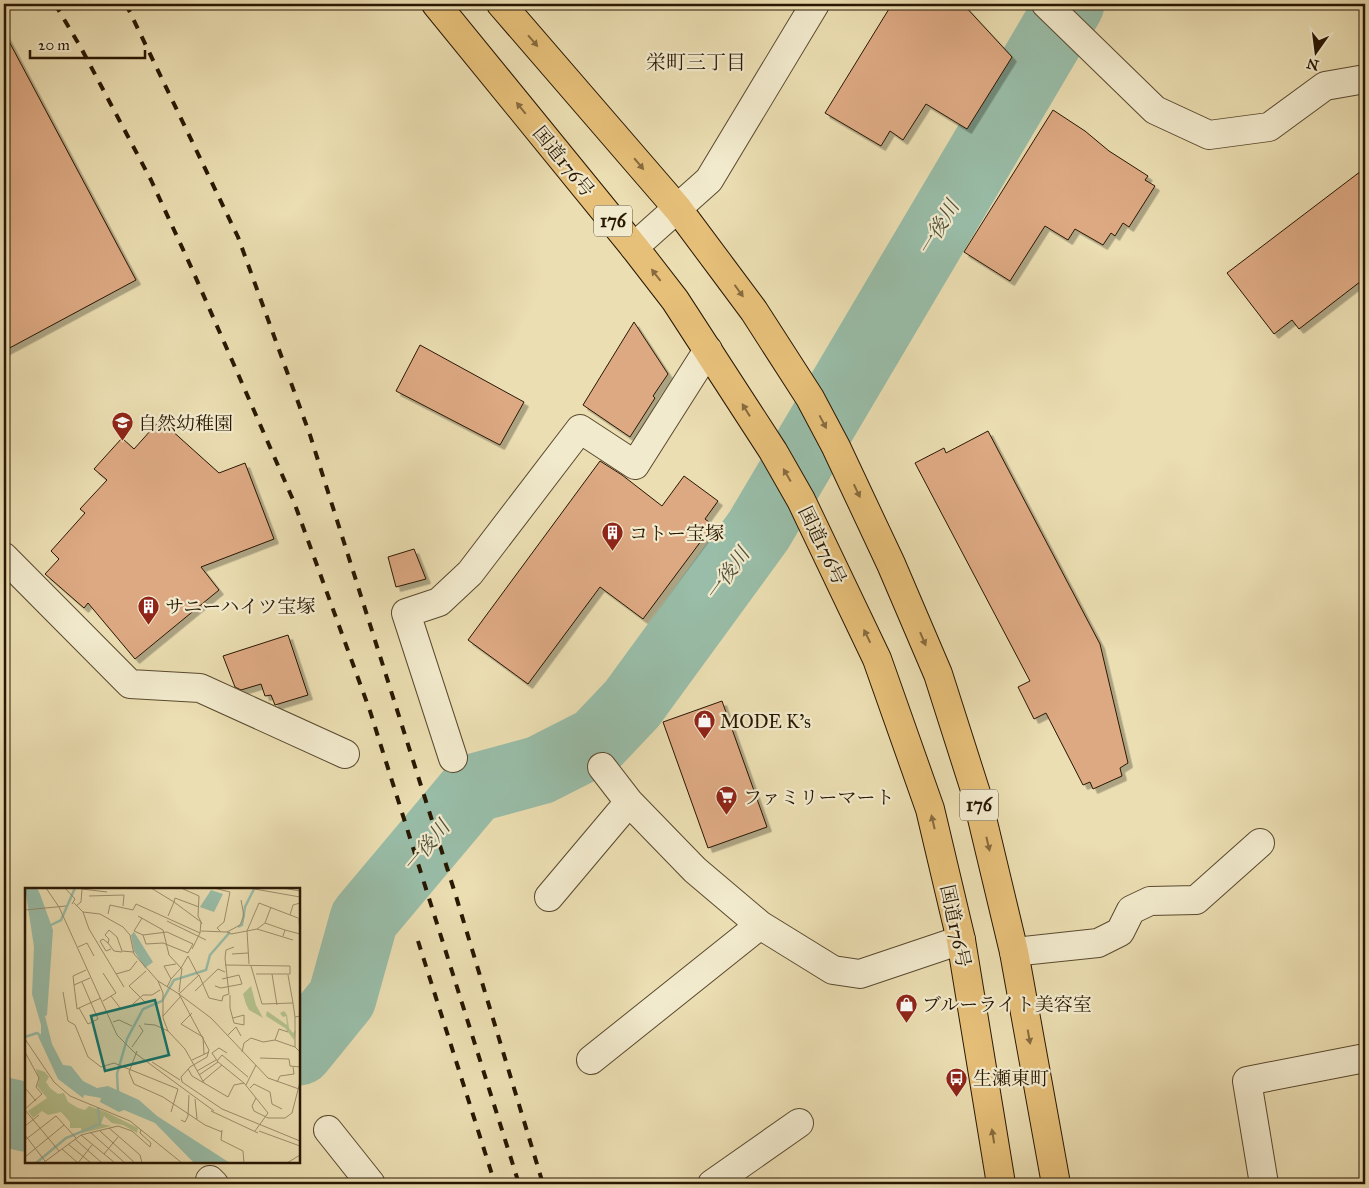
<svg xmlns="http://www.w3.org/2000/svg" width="1369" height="1188" font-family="'IM FELL Great Primer','Noto Serif JP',serif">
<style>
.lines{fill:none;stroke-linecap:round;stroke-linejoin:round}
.river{stroke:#99bda8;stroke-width:69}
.building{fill:#dda983;stroke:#281702;filter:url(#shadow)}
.street-casing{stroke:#59492e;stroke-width:30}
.highway-casing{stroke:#281702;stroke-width:30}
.street{stroke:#f2eacd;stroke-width:28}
.highway{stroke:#e6bf79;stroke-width:28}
.rail{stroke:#281702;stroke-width:4;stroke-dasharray:9 9;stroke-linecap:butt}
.oneway{fill:#876b3e}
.labels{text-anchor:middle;stroke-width:4.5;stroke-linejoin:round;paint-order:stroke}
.shield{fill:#f2eacd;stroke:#65563f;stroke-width:1}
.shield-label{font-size:18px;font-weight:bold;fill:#281702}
.street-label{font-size:19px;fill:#281702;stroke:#f2eacd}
.poi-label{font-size:19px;fill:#281702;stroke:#f2eacd;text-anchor:start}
.neighbourhood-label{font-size:20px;fill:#281702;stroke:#f2eacd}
.water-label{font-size:20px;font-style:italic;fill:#50513c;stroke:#f2eacd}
.inset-river{fill:none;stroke:#99bda8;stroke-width:2.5}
.inset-road{fill:none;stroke:#9d8e6c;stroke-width:1}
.view{fill:#0f766e;fill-opacity:0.15;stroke:#0f766e;stroke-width:2.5}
.inset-edge{fill:none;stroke:#281702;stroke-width:2.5}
</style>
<defs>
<filter id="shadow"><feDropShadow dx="4.5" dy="4.5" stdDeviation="0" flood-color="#0004"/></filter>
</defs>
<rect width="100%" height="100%" fill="#ebdeb2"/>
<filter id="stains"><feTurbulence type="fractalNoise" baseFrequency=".004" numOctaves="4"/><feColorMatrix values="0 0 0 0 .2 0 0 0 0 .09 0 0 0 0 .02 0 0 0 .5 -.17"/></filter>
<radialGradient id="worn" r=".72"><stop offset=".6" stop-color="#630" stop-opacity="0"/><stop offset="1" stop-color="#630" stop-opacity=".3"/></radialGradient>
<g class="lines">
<path class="river" d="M299,1051l43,-53 22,-79 110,-131 66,-18 57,-29 35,-37 127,-174 311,-526
M4,1112l22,5"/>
</g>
<path class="building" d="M892,4h71l49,53 -45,72 -41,-25 -23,36 -13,-9 -9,15 -56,-33z
M4,32l132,248 -132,71z
M1053,110l32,21 24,20 39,25 -3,4 10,6 -26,41 -6,-4 -8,13 -4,-3 -8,12 -28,-16 -7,11 -23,-14 -35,55 -46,-29z
M1365,168v110l-66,51 -7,-9 -18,14 -47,-61z
M634,322l34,52 -15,22 2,2 -25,39 -47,-32z
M420,345l104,57 -24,43 -104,-54z
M160,420l59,53 26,-10 29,76 -73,28 18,23 -84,69 -47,-56 -4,5 -39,-34 14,-15 -8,-8 34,-38 -5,-4 27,-29 -13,-11 28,-31 12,11z
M988,431l112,213 28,119 -8,5 2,8 -29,13 -3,-7 -7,3 -37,-72 -12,6 -16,-32 12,-6 -115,-218 29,-15 2,5z
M600,461l22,14 40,31 22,-30 34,25 -13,18 8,6 -70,94 -43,-32 -72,97 -60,-44z
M414,549l12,30 -30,8 -8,-30z
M288,635l20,60 -33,10 -4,-10 -6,1 -4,-12 -20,6 -6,-3 -12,-31z
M722,701l45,126 -59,21 -45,-126z"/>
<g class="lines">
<defs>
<path id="street" d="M1046,4l109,106 54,25 60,-8 56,-41 40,-7
M634,247l75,-67 106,-176
M4,557l126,127 70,4 145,66
M453,758l-47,-145 33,-11 31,-29 110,-144 55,36 73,-115
M602,767l27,35 66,68 65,55 73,45 27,4 101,-34
M549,897l80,-95
M1014,952l84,-9 22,-11 11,-22 19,-9 46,-1 64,-57
M591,1060l169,-135
M328,1130l43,54
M210,1180l4,4
M712,1184l87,-61
M1264,1184l-17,-103 118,-23"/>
<path id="highway" d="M436,4l198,243 41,53 98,151 28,49 76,159 53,150 31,131 40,244
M501,4l177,205 44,59 32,43 56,87 26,49 55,117 47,110 38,119 38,159 42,232"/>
</defs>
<use href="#street" class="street-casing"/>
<use href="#highway" class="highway-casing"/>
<use href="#street" class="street"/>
<use href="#highway" class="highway"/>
<path class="rail" d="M55,4l25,42 71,134 41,89 102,233 76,209 149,473
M126,4l112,233 72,198 145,458 88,291
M418,941l77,243"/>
</g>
<defs><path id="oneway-solid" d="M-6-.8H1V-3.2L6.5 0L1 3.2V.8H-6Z" transform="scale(1.25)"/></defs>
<g class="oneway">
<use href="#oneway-solid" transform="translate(533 41) rotate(49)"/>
<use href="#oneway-solid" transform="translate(521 108) rotate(-129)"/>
<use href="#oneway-solid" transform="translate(639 164) rotate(50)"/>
<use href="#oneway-solid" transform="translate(656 275) rotate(-128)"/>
<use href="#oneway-solid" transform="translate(739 291) rotate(54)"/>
<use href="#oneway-solid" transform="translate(746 410) rotate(-122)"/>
<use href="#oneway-solid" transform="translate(823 422) rotate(62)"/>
<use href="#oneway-solid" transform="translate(787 475) rotate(-120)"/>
<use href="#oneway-solid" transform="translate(857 491) rotate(65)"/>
<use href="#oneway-solid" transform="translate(867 636) rotate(-116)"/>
<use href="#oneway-solid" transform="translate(923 639) rotate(67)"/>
<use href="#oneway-solid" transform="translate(933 822) rotate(-103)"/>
<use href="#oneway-solid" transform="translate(988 844) rotate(77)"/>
<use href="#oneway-solid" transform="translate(1029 1037) rotate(80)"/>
<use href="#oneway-solid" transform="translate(993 1136) rotate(-99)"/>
</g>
<defs>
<symbol id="school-pin" viewBox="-11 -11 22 30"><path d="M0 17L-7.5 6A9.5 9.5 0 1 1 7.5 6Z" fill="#8f2418" stroke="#f2eacd"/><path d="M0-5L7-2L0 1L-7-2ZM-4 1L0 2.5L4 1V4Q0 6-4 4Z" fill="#fff"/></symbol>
<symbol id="building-pin" viewBox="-11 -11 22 30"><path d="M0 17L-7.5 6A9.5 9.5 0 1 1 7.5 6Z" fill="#8f2418" stroke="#f2eacd"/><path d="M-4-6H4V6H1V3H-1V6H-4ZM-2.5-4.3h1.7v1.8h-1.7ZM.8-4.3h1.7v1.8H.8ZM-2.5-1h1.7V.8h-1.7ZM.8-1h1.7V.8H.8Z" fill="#fff"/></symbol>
<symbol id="shop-pin" viewBox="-11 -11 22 30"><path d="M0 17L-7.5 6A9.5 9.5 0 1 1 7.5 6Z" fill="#8f2418" stroke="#f2eacd"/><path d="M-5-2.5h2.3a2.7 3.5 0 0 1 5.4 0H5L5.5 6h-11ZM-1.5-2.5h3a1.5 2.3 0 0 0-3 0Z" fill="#fff"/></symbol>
<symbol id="supermarket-pin" viewBox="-11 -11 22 30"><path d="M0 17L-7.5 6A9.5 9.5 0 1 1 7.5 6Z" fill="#8f2418" stroke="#f2eacd"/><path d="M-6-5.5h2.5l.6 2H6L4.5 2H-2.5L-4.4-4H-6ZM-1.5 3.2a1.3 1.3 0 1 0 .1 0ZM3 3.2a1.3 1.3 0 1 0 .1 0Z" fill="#fff"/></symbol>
<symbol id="bus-pin" viewBox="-11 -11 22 30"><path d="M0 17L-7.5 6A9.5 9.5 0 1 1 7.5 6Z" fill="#8f2418" stroke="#f2eacd"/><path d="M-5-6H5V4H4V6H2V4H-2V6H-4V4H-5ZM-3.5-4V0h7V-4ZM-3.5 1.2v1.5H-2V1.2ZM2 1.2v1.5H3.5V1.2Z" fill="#fff"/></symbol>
</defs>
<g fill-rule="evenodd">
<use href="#school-pin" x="110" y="410" width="25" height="34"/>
<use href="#building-pin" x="600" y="520" width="25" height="34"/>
<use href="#building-pin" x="136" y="594" width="25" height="34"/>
<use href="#shop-pin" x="692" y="708" width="25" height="34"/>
<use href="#supermarket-pin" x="714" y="784" width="25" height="34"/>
<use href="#shop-pin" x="894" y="992" width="25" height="34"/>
<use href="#bus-pin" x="944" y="1066" width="25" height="34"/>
</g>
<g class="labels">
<g class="shield">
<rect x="594" y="205.5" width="38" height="31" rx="4"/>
<rect x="960" y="789.5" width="38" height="31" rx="4"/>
</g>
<g class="shield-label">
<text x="613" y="227">176</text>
<text x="979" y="811">176</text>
</g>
<g class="street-label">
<text transform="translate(564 161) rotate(51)" y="7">国道176号</text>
<text transform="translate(823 545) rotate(64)" y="7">国道176号</text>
<text transform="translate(956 926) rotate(78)" y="7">国道176号</text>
</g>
<g class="poi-label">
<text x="138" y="430">自然幼稚園</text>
<text x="629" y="540">コトー宝塚</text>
<text x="165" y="613">サニーハイツ宝塚</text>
<text x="720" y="728">MODE K's</text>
<text x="743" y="804">ファミリーマート</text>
<text x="922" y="1011">ブルーライト美容室</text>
<text x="973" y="1085">生瀬東町</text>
</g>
<g class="neighbourhood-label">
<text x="696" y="69">栄町三丁目</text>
</g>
<g class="water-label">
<text transform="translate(938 228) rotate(-59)" y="7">一後川</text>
<text transform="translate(727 574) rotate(-54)" y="7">一後川</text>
<text transform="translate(426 846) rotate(-50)" y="7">一後川</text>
</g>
</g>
<g transform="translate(25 888)">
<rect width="275" height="275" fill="#ebdeb2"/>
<path d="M226,98l5,19 7,13 -14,-8 -3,-6 -3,-10zM242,123l20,14 -1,-9 -3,1 -3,-4 4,-2 3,4 2,13 4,5 3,-3 -2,10 -9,-12 -19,-12zM11,181l9,3 4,5 -3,5 4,6 8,6 6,-1 4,9 10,6 7,2 4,-4 17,6 32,16 -1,5 -14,-8 -11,-2 -8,-7 -3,8 10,2 -29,7 -1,-5h-11v-6l-9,-10 -13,3 -6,-4 -9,7 -5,-7 19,-13 -10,-12 2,-5z" fill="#b4c28e"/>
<path d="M0,0h12l3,6 13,36 -6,85 -2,1 7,28 11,21 8,1 12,15 14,7 11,-2 31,14 18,16 73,47h-36l-39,-40 -31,-13 -5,2 -19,-10 1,-4 -17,-3 -1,3 -25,-19 -20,-43 3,-1v-10l-9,-31 2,-47zM186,2l12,4 -9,18 -14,-5zM109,44l19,30 -8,6 -11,-17 -3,-16z" fill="#99bda8"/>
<path class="inset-river" d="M24,38l12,-6 14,-32M213,39l4,-2 3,-18 9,-18M0,149l12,-4 6,5M93,204l-1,-18 10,-35 16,-30 19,-8 12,-21 32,-10 4,-15 20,-23M11,275l30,-25 34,-14 -2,-16"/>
<path class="inset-road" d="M21,0l13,19 58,128 18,18 79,58M40,0l10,11 -3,5M126,0l23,14 -6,14M156,0l18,8 -1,20 4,8M189,0l16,4 -6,30 -7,6 3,3M224,0l51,9M258,0l17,3M64,8l35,-1 -1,11M216,12l3,16 -4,9 -13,7 4,2 16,-3 12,-28 39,15M49,15l9,9 17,2 23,13 7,8 4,19 24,27 5,12v25l5,13 -13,-6 -11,-1M111,16l64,29 1,-11 -27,-20 1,-4 24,9M51,18l5,-4 1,-13 25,3M0,22l41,-4M58,24l6,17 35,58M83,26l2,-9 23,5 3,-6M265,27l3,-10 7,-2M113,28l25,14 6,25 12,13 -10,11M0,30v64M117,30l-8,13 9,4 3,9 17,-1 25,10 5,-9 -26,-12 -24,3M274,30l1,16M142,33l39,19M240,35l6,-16M232,41l8,-6 20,7M176,43l26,1M258,48l2,-6 15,4M83,55l-5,-4 -3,2 6,10 5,-2M53,59l9,-4 7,13M167,61l8,-16M97,64l-8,-1 -6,-8 1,-4 -4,-4 4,-5 8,7 5,14 11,1M207,66l16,-1M224,76l-2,-33 10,-2 36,11M200,77l65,1v8h-18l5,31M226,78l11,38 31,-1 2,14M156,80l7,-12 10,19M91,86l14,-4 7,-9M231,86h16M263,87l5,28M133,93l21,13 30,56 -2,7 -17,10 -9,10M57,94l16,37 -10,5 -9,-16 -2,1 -3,-24 16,-7M49,97l-1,-9 13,-6M190,98l6,2 21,-4 -3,-9 -17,4M142,99l4,-8 -7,-13 12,-2M170,103l23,-22 7,3M38,104l5,29 7,4 13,32 13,10 13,-4 64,26M154,104l3,-24M154,106l32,24 57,60 31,11M154,106l20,-19 10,23 13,3 1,-5 6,-2 -4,-36 1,-8 8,-3M205,107v13l4,15 10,2v-10l-11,3M86,108l10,13M78,113l13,-8 -13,-20M121,115l-17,-17 17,-15M108,116l10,-9h9l8,-5M54,120l22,-10M167,125l-11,11 22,13 1,17M138,128l18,-20M275,128l-5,1v30l5,5M88,134l6,-2 13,6M143,143l17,18 19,34M263,144l-9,-3 -4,11 20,7M203,147l8,-8 5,9M0,151l29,43 16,14 60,25 52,42M107,159l11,-16 -4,-6M112,163l-8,21 5,12 29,13 42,28 17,7M0,164l14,26 -3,9 6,7 -17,15M217,164l2,-9 7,-5 12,4 12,-2M202,165l-8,-5 -7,5 6,9 26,21M235,170l29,1 1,7 10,1M167,172l17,-8M192,173l5,-6 26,22M127,174l28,18M163,181l4,7 36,21 6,-12 10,-2 12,15 -4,8 2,5 14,7h17l7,-5 8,-31M172,183l19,-11M174,187l19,-13M156,189l1,5 40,27 78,32M178,193l19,-16M252,194l3,-6 14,-2 -1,-7M221,197l10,-20M0,200l11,13M225,200l4,-4 16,8 2,12 10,5M170,211l2,20M0,222l34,41M186,223l47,22M146,224l7,-23M156,232l4,2 3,-6 1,-21M0,238l14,-11M84,240l31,27 2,8M197,242l-1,10 22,11 1,12M75,243l35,32M230,243l13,-18 -12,-15M234,243l41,15M65,244l35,31M0,247l20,26M56,247l34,28M50,251l27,24M0,252l31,-24 20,22M43,256l23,19M37,261l16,14M79,266l14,-17M0,269l39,-32M18,275l38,-28 37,-9 14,5 18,16 1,-4 -11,-10 1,-3M53,275l14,-18M262,275l13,-8"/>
<path class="view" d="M130,112l14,55 -64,16 -14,-55z"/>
<rect width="275" height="275" class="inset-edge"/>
</g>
<rect width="1369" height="1188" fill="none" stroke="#ebdeb2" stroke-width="20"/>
<rect x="5" y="5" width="1359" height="1178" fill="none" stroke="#281702" stroke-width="2.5"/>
<rect x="10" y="10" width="1349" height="1168" fill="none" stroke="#281702"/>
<g transform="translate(1316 52) rotate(194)" stroke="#f2eacd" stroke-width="4" paint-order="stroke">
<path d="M0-4L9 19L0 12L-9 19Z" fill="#281702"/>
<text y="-8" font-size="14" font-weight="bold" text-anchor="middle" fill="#281702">N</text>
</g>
<path d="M30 50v8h115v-8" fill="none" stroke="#281702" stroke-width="2.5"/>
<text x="38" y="50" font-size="15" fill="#281702" stroke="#f2eacd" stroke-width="4" paint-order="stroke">20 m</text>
<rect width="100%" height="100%" filter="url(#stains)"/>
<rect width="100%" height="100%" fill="url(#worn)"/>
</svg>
